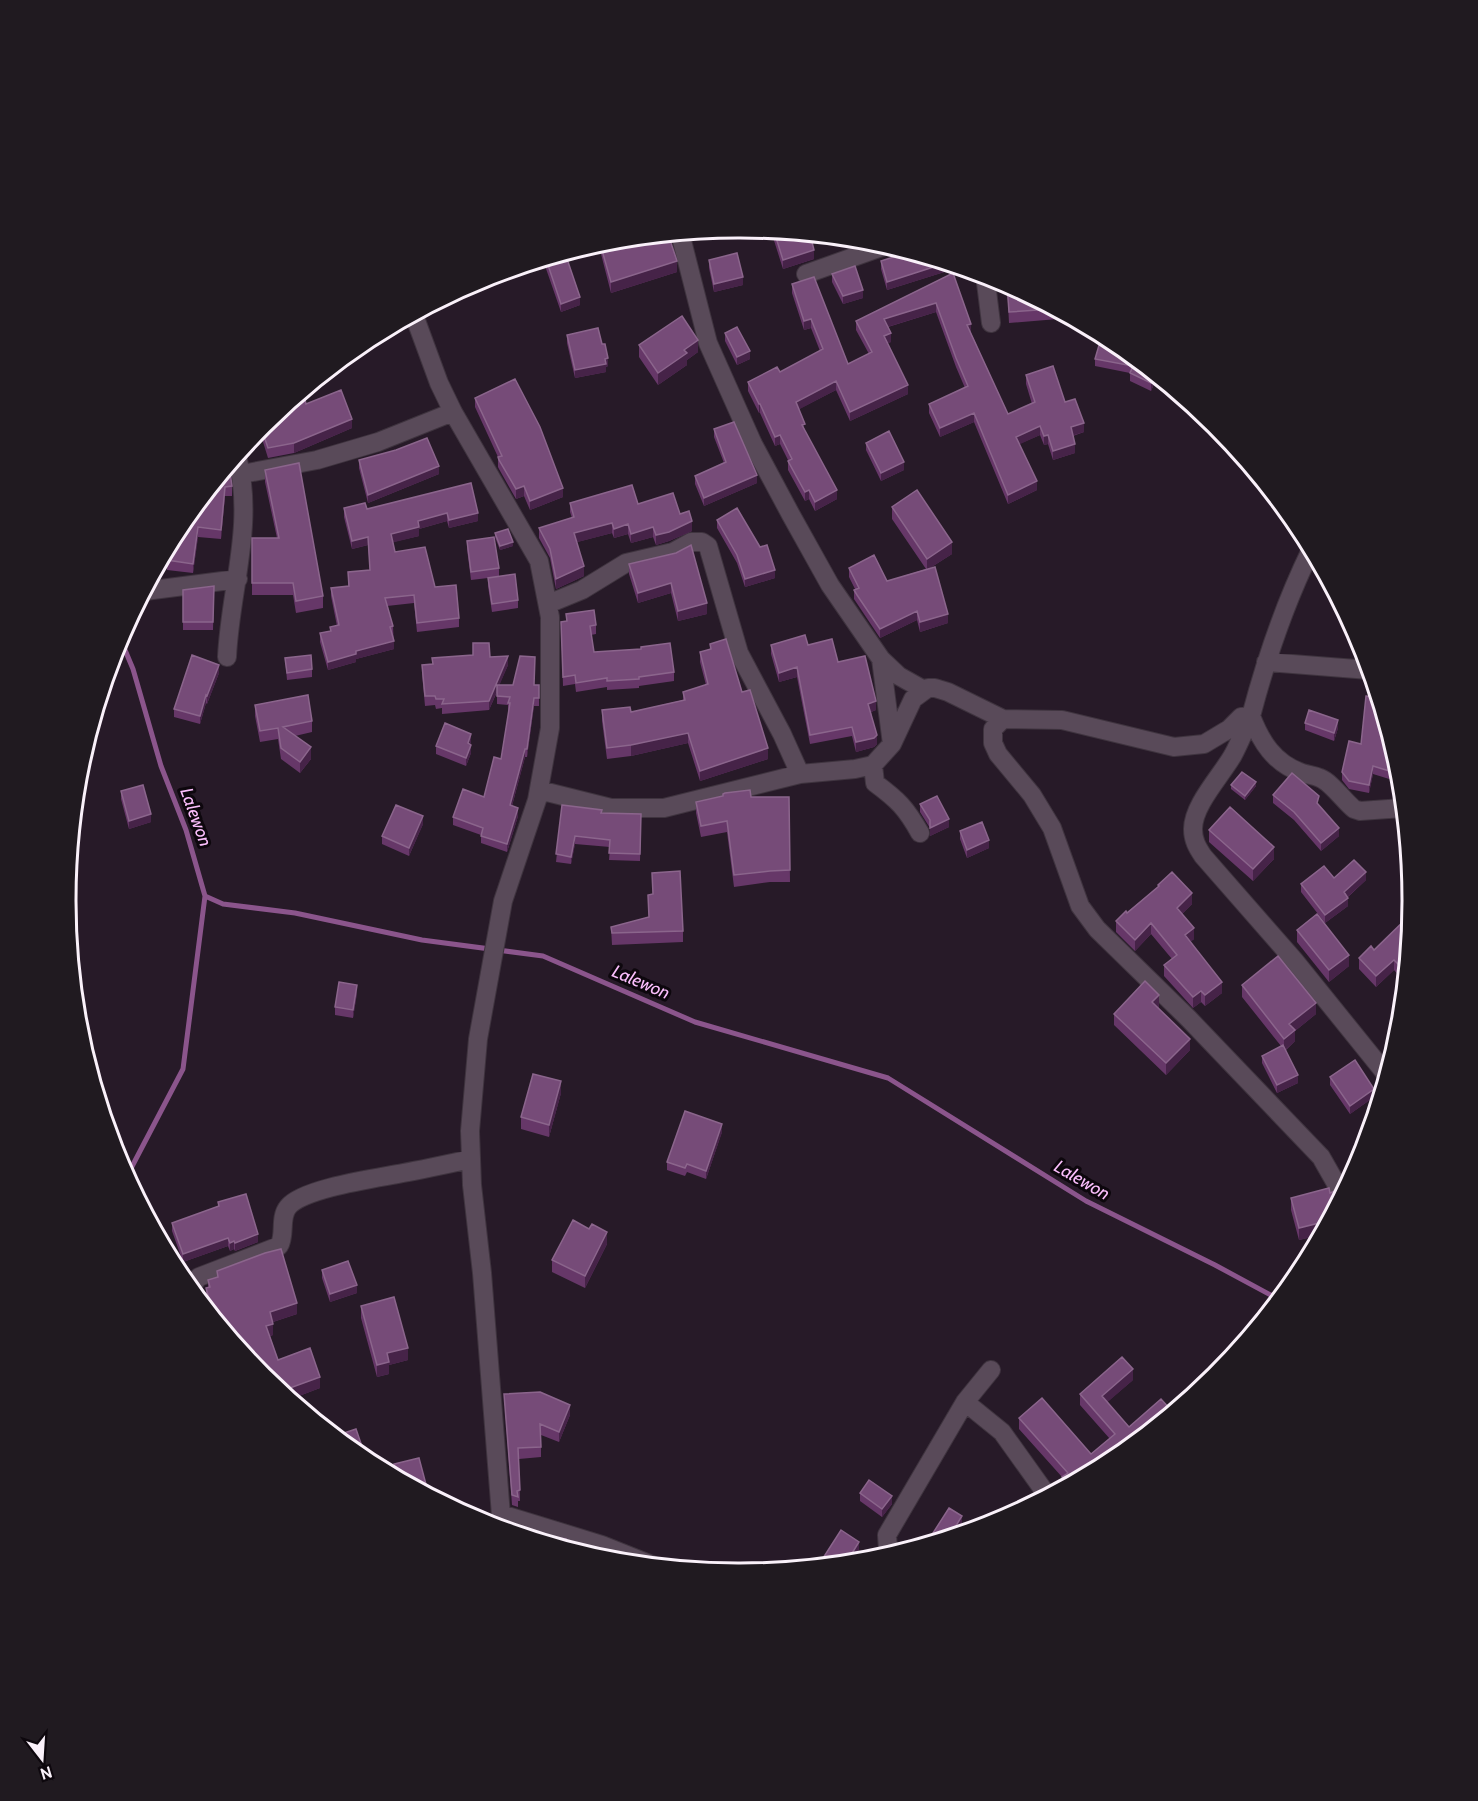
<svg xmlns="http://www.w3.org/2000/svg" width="1478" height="1801" font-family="Cabin,sans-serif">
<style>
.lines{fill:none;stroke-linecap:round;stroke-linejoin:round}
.stream{stroke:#8b558c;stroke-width:5}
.minor-casing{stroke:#3f343f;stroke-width:20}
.minor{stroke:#594a59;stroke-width:18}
.wall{fill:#663768}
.shaded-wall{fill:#462348}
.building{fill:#764b78;stroke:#8b658c;stroke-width:1.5}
.labels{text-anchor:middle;stroke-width:6;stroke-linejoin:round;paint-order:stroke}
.water-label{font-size:18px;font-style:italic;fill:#fbbefc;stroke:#0d070d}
.rim{fill:none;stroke:#faf1fa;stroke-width:3}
</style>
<rect width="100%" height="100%" fill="#271a28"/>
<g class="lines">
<path class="stream" d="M120,638l13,31 28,97 25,64 19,66 -22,173 -56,107
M205,896l18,8 72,9 127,27 121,16 152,66 193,56 198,123 129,64 63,34"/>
<defs>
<path id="minor" d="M680,233l28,110 45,101 38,71 39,70 51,74 18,17 25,14
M806,274l81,-29
M985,275l6,48
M414,315l25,68 14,29 86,149 11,56v111l-13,72 -34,101 -25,138 -8,92 2,54 10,88 20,255
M242,474l75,-14 61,-18 75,-30
M145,591l93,-12
M548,604l34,-14 44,-27 47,-11 18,-10h11l6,4 31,107 43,81 18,40
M227,657c3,-68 28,-132 10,-201
M881,659l11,85
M1266,662l103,8
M1003,719l-10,10v14l5,11 34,41 20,33 28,78 17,23 92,90 132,138 21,37
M873,765l19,-21 21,-45 15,-11h7l13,4 55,27 59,1 112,27 30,-3 25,-15 12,-12 10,-1c15,-57 34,-113 60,-166
M539,790l72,18h53l136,-34 55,-5 18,-4 2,18c23,17 31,25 45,50
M1386,1074l-92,-114 -91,-104c-6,-9 -10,-16 -10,-27 0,-24 28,-53 40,-74 7,-13 12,-26 18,-39 10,26 23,47 51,57 6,2 12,2 18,5 11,4 24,23 34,31l6,2 43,-3
M190,1287l9,-10 80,-31c7,-11 0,-28 9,-39 15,-19 90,-29 115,-34 22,-4 45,-9 68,-14
M965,1402l37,30 45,63
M501,1514l101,31 50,20
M891,1554l-3,-4 -1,-15 78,-133 26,-32"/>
</defs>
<use href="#minor" class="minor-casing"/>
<use href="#minor" class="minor"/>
</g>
<path class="wall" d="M771,231l39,3 4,25 -31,10z
M608,240l16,7 53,25 -66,21 -11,-43v-7z
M565,253l15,52 -19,7 -18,-52z
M709,260l34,25 -29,7 -5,-24z
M881,261l76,6v1l-70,22 -6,-21z
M953,273l18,60 37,81 24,-10 -6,-20v-9l39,27 19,30 -11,4 2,17 -22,7 -5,-16 -4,1 -4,-10 -21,9 18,46 -29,14 -34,-82 -34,15 -11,-24v-9l36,-16 -9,-21 -20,-55 -48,15 3,15 -4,1 21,51 -58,27 -14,-31 -37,19 6,22 32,68 -22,12 -6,-12 -4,2 -17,-31v-10l-8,-16 -5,2 -15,-33h-1l-11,-22v-9l32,-10 40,-21 -9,-23 -7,2 -12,-37v-9l56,80 21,-10 -13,-24v-9z
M832,274l31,24 -20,6 -11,-22z
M1007,284l63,34 -61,5z
M725,333l25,26 -13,6 -12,-24z
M567,335l41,31 -2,1v5l-31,6 -8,-35z
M1113,341l44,36 -6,14 -21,-10v-8l-35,-7v-7z
M639,345l59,7 -11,8v5l-29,20 -19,-28z
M475,398l88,99 -33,13 -6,-14 -8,3 -17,-30 -1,-2v-10l-23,-50z
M301,401l51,27 -58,25 -26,5 -9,-29 4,-5z
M714,429l43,54 -53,23 -9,-22v-8l29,-13 -10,-26z
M866,443l38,27 -23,11 -15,-31z
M359,460l80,14 -71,29 -9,-35z
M229,466l3,20v10h-7l-4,43 -23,-2 -5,36 -26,-3v-10z
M265,470l58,126v12l-27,5 -3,-18h-41v-57h25l-12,-56z
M471,483l7,38 -29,7 -2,-7 -28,8v7l-26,6 2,10 40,35 24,31v9l-42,5 -3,-29 -27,3 6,20 1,23 -38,10v3l-28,8 -8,-28v-9l10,-2v-4l7,-1 -6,-30v-8l17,-2v-14l22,-2 -2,-25 -16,4 -8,-32v-9l23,1z
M570,503l68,1 42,10 12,17 -23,10 -13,4 -3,-8 -22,6 -3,-9 -14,4 -2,-5 -35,9 7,34 -28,13 -6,-31 -11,-20v-10l33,-10 -2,-6z
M892,507l60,47 -22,14 18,55 -28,9 -3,-12 -37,18 -26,-39v-9l1,-1 -6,-12v-9l38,13 39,-12 -34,-50z
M717,520l58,58 -30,9 -8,-24 -20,-35z
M495,533l18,13 -13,4 -5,-13z
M467,541l32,27v8l19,24v8l-26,4 -4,-26v-8l-17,2 -4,-31z
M676,553l31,61 -29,7 -7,-28 -33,10 -9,-29v-10z
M214,586l-1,44h-30v-40z
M566,614l30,11v9l-5,1 3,17 80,20v9l-35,5v2l-32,2v-3l-31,5 -1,-8 -12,2 -2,-64 5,-1z
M710,644l32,48 26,67 -68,22 -12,-38 -57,13 -24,3 -5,-38v-11l29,2 52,-12v-8l23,-7 -6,-23v-10l10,-3z
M771,645h37l30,17 38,48 -5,2 6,32 -3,3 -18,5 -4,-16 -42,8 -13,-67 -18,5 -8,-28z
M490,657l18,8 -9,20h40v21h-5l-7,51h-2l-13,49 6,10 -11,36 -26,-9v-8l-28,-10v-8l31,-20 17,-38 8,-48h-1v-6l-11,-1v-12l-8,18 -47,4v-6l-6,1 -1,-4 -10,1 -3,-32v-9z
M285,658l27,11v8l-25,3z
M219,673l-12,31 -1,-1 -6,21 -26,-7v-8z
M255,705l57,16v11l-17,4 16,23 -11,14 -19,-14 -3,-20 -18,3 -5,-26z
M1305,723l33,5 -4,13 -29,-11z
M1349,741l50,29 2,20 -2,-8 -26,-8 -4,19 -20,-4 -7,-9v-8z
M471,742l-1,2 1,9 -5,13 -30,-12v-8z
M1231,785l25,1 -11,14 -14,-11z
M121,791l30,31 -22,7 -8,-30z
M1273,795l45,10 21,31 -18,15 -27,-31 -21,-17z
M751,797h38l1,85h-20l-36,5 -7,-55 -26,5 -5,-24v-11z
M920,804l29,23 -19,9v-8l-10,-16z
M562,805l39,8 40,1 -1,47 -31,-1 1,-13 -35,-3 -4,20 -15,-2z
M423,824l-14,32 -27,-12v-8z
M1209,830l65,29 -21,22 -44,-39z
M960,831l29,17 -22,10 -7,-19z
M1334,878l32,2 -18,17v9l-23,17 -24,-31v-8z
M1158,885l34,19 -10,10 12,25 -4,3 32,51 -17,13 -4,-4 -8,6 -29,-32v-11l8,-6 -21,-25 -16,17 -19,-19v-11l42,-34z
M648,895l35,36v11l-71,3 -1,-18 38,-10z
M1411,914l-6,59 -5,4 -6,-7 -18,17 -17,-18v-11l15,-8z
M1297,930l52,36 -20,16 -32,-40z
M1242,985l74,29 -21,17v10l-9,9 12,33 -21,10 -15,-30v-7l19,-10 -39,-49z
M357,993l-4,25 -18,-3v-8z
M1159,1007l-1,1 32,42 -24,25 -52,-50v-11z
M1330,1077l44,20 -24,17 -20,-29z
M561,1093l-12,44 -28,-8v-12z
M722,1132l-16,47 -19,-7 -2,4 -18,-6v-8z
M1330,1193l8,8 -18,34 -21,5 -8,-30v-12z
M218,1202l40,40 -23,9 -1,-2 -4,2 -2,-5 -45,16 -11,-31v-8l46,-16z
M589,1229l18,15 -22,44 -33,-16v-12z
M322,1270l35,23 -27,9 -8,-24z
M217,1271l80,43 -24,8v13l-3,1 8,24 42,28 -29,11 -28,-23 -53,-65 -4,-12v-11l2,-1v-7l9,-3z
M361,1306l47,54 -19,5v9l-12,3 -16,-59z
M1133,1380l-26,22 22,25 41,-14 -57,47 -51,27v-10l-43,-48v-11l72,36 19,-15 -30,-34v-11z
M504,1394l66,21 -11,27 -18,-7v22l-22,2 1,42h-2v6l-6,-2z
M860,1493l32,11 -10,13 -22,-16z"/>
<path class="shaded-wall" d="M814,250v9l-31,10v-9z
M677,261v11l-66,21v-11z
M946,263l11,4v1l-70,22v-8z
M743,277v8l-29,7v-8z
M863,290v8l-20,6v-8z
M580,297v8l-19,7v-8z
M936,303v9l-52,16v-9z
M811,319v9l-7,2v-9z
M971,324v9l-4,-8z
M391,327v3l-14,5z
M891,333v9l-7,3v-9z
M698,340v12l-11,8v5l-29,20v-12l26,-23z
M750,351v8l-13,6v-8z
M608,358v8l-2,1v5l-31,6v-8z
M1155,375l2,2 -6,14v-8z
M836,381v9l-40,21v-9z
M908,385v9l-58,27v-9z
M759,404h1v9h-1z
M974,413v9l-34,15v-9z
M352,419v9l-58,25v-10z
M1084,423v9l-13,4v-9z
M1040,426v9l-24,11v-9z
M780,435v9l-5,2v-9z
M1048,435v9l-4,1v-9z
M1075,444v9l-22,7v-9z
M904,462v8l-23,11v-8z
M439,466v8l-71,29v-8z
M757,475v8l-53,23v-8z
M1037,481v9l-29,14v-9z
M524,486v10l-8,3v-10z
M225,487v9l-4,43v-9z
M563,488v9l-33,13v-9z
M809,490v9l-4,2v-9z
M837,490v9l-22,12v-9z
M447,513v8l-28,8v7l-28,7v-9l27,-13z
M478,513v8l-29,7v-8z
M692,521v10l-23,10 -13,4v-10z
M612,523v10l-38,10v-10z
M628,524v10l-14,4v-9z
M198,527v10l-5,36v-9z
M653,527v10l-22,6v-9z
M368,537v8l-16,4v-8z
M513,542v4l-13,4v-4z
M952,542v12l-25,16v-11z
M584,566v10l-28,13v-10z
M775,570v8l-30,9v-8z
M671,583v10l-33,10v-10z
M707,603v11l-29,7v-10z
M917,611v9l-37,18v-9z
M948,614v9l-28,9v-10z
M394,641v8l-38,10v3l-28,8v-8l28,-11z
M508,656v9l-19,45v-9z
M219,665v8l-12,31v-8z
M797,667v10l-18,5v-9z
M206,695v8l-6,21v-8z
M534,698v8l-7,51v-8z
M876,701v9l-8,3v-9z
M1338,720v8l-4,13v-8z
M688,733v10l-57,13v-11z
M471,734v8l-3,9v-8z
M877,735v9l-3,3 -18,5v-10z
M471,745v8l-5,13v-8z
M311,747v12l-11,14v-11z
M768,748v11l-68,22v-10z
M525,749v8l-15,56v-8z
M1373,766v8l-4,19v-8z
M1256,782v4l-11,14v-4z
M518,808v8l-11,36v-8z
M151,814v8l-22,7v-8z
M423,816v8l-14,32v-8z
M949,819v8l-19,9v-8z
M1339,828v8l-18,15v-8z
M575,836v8l-4,20v-7z
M989,840v8l-22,10v-8z
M1274,847v12l-21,22v-12z
M74,861v8l-7,41v-8z
M1366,872v8l-22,20v-8z
M1192,893v11l-15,15v-11z
M1348,898v8l-23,17v-8z
M1151,923v11l-16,17v-11z
M1194,928v11l-9,7v-11z
M1349,955v11l-20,16v-12z
M1394,960v10l-18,17v-11z
M1406,961l-1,12 -5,4v-11z
M1222,982v11l-17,13v-11z
M357,985v8l-4,25v-8z
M1201,991v11l-8,6v-11z
M1159,995v12l-7,7v-12z
M1316,1003v11l-21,17v10l-11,10v-12l5,-15z
M1190,1039v11l-24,25v-12z
M1298,1075v8l-21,10v-8z
M561,1081v12l-12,44v-12z
M1374,1089v8l-24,17v-8z
M722,1124v8l-16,47v-8z
M1327,1221l-7,14 -21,5v-12z
M607,1232v12l-22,44v-12z
M258,1234v8l-23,9v-8z
M228,1238v8l-45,16v-8z
M234,1241v8l-4,2v-8z
M357,1285v8l-27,9v-8z
M297,1303v11l-27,9v-11z
M273,1324v11l-7,2v-11z
M237,1338v7l-4,-5z
M408,1348v12l-19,5v9l-12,3v-12l10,-12z
M1133,1369v11l-31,27v-11z
M320,1377v11l-29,11 -9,-8z
M570,1405v10l-11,27v-10z
M1170,1409v4l-50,41z
M892,1496v8l-10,13v-8z
M962,1516v8l-7,11 -6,2z
M859,1542v8l-8,12 -5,1z"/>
<path class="building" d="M774,231l36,3 4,16 -31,10z
M668,234l9,27 -66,21 -11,-39 8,-3 13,-1 3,8 38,-12z
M909,252l2,1 35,10 -59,19 -6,-21z
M565,253l15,44 -19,7 -15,-45z
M737,253l6,24 -29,7 -5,-24z
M855,266l8,24 -20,6 -11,-22z
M953,273l18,51 -4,1 41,89 27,-12 -9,-27 27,-9 12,36 10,-3 9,24 -13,4 4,17 -22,7 -5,-16 -4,1 -4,-10 -24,11 21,44 -29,14 -34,-82 -34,15 -11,-24 39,-18 -12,-28 -20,-55 -52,16 7,14 -7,3 24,49 -58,27 -14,-31 -40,21 9,22 -3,1 35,65 -22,12 -6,-12 -4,2 -17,-31 4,-2 -12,-24 -5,2 -15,-33h-1l-11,-22 29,-15 3,5 43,-23 -12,-30 -7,2 -12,-37 22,-7 34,87 24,-12 -16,-31z
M1007,284l46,25 -44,3z
M682,316l16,24 -14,10 3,3 -29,20 -19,-28z
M737,327l13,24 -13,6 -12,-24z
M598,328l4,16h3l3,14 -3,1 1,5 -31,6 -8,-35z
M1102,335l11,6 42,34 -4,8 -21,-10 3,-7 -38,-7z
M515,379l25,48 23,61 -33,13 -6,-15 -8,3 -17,-29 -1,-3 4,-1 -27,-58z
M341,390l11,29 -58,24 -26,5 -7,-21 38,-32 2,6 4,-1 1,4z
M734,422l23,53 -53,23 -9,-22 31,-14 -12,-33z
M889,431l15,31 -23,11 -15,-30z
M427,438l12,28 -71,29 -9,-35 37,-10z
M299,463l24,133 -27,5 -3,-18h-41v-45h27l-14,-68z
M229,466l3,20 -7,1 -4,43 -23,-3 -5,37 -26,-4 2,-13 11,-21z
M471,483l7,30 -29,7 -2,-7 -29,8 1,6 -28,7 4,18 30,-5 10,40 21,-2 3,33 -42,5 -3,-28 -29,3 8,28 -3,1 4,14 -38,10v3l-28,8 -8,-29 11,-2 -1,-4 9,-2 -8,-37 18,-2 -1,-14 22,-2 -2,-33 -16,4 -8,-33 21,-5 2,6z
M632,485l6,19 35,-11 7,21 9,-3 3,10 -23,11 -13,3 -3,-8 -22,7 -3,-10 -14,5 -2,-6 -38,10 10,33 -28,13 -6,-30 -11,-21 35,-11 -4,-14z
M917,490l35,52 -25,17 -35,-52z
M737,508l23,39 7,-2 8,25 -30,9 -8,-24 -20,-35z
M508,529l5,13 -13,4 -5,-13z
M494,537l5,31 -28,4 -4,-31z
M691,545l16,58 -29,8 -7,-28 -33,10 -9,-29 47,-11z
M874,555l13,26 48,-14 13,47 -28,8 -3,-11 -37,18 -23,-34 -3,-5 5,-2 -10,-20z
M515,574l3,26 -26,4 -4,-26z
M214,586l-1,36h-30v-32z
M594,610l2,15 -6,1 4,26 47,-3v-2l29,-4 4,29 -35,5v2l-32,2v-3l-31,5 -1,-8 -12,2 -2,-55 6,-1 -1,-7z
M805,635l3,10 24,-6 6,23 27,-6 11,45 -8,3 9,31 -3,3 -18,4 -4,-15 -42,8 -13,-68 -18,6 -8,-28z
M726,639l16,53 8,-2 18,58 -68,23 -12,-38 -57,12 -24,3 -5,-38 28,-3 1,5 54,-12 -2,-8 25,-8 -8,-32 11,-3 -1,-5z
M473,643h16l1,14 18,-1 -19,45 -47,3 2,-5h-8l-1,-3h-10l-3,-31 11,-1 -1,-6 41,-3z
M192,655l27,10 -12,31 -1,-1 -6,21 -26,-7z
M311,655l1,14 -25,4 -2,-15z
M520,656l15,1 -1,28h5v13h-5l-7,51h-2l-15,56 8,3 -11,36 -26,-8 2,-8 -30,-11 10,-28 21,8 10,-40 7,2 9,-56h-2l2,-6 -13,-1v-11h16z
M308,695l4,26 -29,6 28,20 -11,15 -19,-14 -3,-20 -18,3 -5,-26z
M1366,696l11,1 22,73 1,5 -1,-1 -26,-8 -4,19 -20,-4 -7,-9 7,-31 12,3z
M1309,710l29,10 -4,13 -29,-10z
M445,723l26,11 -3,9 3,2 -5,13 -30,-12z
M1242,772l14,10 -11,14 -14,-11z
M1292,773l27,23 -2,7 22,25 -18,15 -27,-31 -21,-17z
M143,785l8,29 -22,7 -8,-30z
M750,790l1,7h38l1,73 -20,1 -36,4 -7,-54 -26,5 -5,-24 27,-6v-2l2,-1z
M937,796l12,23 -19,9v-8l-10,-16z
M396,805l27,11 -14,32 -27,-12z
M562,805l40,5 -1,3 40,1 -1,40 -31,-1 1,-13 -35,-4 -4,21 -15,-3z
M1230,807l44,40 -21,22 -44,-39z
M982,822l7,18 -22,10 -7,-19z
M70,860l4,1 -7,41 3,1 -2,19 -2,-22z
M1354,860l12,12 -22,20 4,6 -23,17 -24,-31 23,-18 10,12z
M680,871l3,60 -71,2 -1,-6 38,-10 -1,-22 5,-1 -1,-21z
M1172,872l20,21 -15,15 17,20 -9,7 37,47 -17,13 -4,-4 -8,6 -29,-32 13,-10 -26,-32 -16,17 -19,-19 10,-10 1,2 32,-27 -1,-1z
M1317,914l32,41 -20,15 -32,-40z
M1411,914l-5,47 -6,5 -6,-6 -18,16 -17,-18 12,-12 3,4z
M1278,956l38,47 -27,21 6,6 -11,9 -42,-54z
M1145,981l14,14 -7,7 38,37 -24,24 -52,-49z
M339,982l18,3 -4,25 -18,-3z
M1283,1045l15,30 -21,10 -15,-29z
M1355,1060l19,29 -24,17 -20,-29z
M533,1074l28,7 -12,44 -28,-8z
M685,1111l37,13 -16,47 -19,-7 -2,4 -18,-6z
M1329,1188l1,5 5,-2 3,10 -3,5h-2v3l-6,12 -28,7 -8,-30z
M246,1194l12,40 -23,9 -1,-2 -4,2 -2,-5 -45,16 -11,-31 47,-17 -1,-4z
M573,1220l16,9 3,-5 15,8 -22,44 -33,-16z
M281,1249l16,54 -27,9 3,12 -7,2 12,34 32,-12 10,29 -38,14 -19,-15 -22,-26 -4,-12 -4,2 -19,-24 -8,-28 4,-1 -2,-7 10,-3 -1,-6 48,-18z
M348,1261l9,24 -27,9 -8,-24z
M394,1297l14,51 -21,5 2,9 -12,3 -16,-59z
M1122,1357l11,12 -31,27 27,31 32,-28 9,10 -57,51 -46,24 -5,-7 6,-4 -49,-55 23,-20 49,56 24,-20 -35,-40z
M540,1392l30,13 -11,27 -19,-8 1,23 -23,1 2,42 -3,1 1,6 -6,-2 -8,-101z
M356,1429l11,32 -28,-22 -1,-4z
M419,1458l9,34h-2l-28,-15 -4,-13z
M869,1480l23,16 -10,13 -22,-16z
M949,1508l13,8 -13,21 -23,7z
M841,1530l18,12 -13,21 -36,3 4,-4 4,4z
M535,1535l31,4 -1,9 -30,-10z"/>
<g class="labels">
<g class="water-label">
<text transform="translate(196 817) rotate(70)" y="6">Lalewon</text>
<text transform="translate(641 982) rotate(23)" y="6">Lalewon</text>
<text transform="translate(1082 1180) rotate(30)" y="6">Lalewon</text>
</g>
</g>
<path d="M0 0H1478V1801H0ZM738 238H740A662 662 0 0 1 1402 900V901A662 662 0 0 1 740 1563H738A662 662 0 0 1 76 901V900A662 662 0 0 1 738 238Z" fill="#201a20" fill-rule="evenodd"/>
<path class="rim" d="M738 238H740A662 662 0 0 1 1402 900V901A662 662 0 0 1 740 1563H738A662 662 0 0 1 76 901V900A662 662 0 0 1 738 238Z"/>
<g transform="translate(42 1759) rotate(163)" stroke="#0d070d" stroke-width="4.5" paint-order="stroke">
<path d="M0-4.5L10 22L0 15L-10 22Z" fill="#faf1fa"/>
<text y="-9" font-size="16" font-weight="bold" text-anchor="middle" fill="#faf1fa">N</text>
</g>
</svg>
